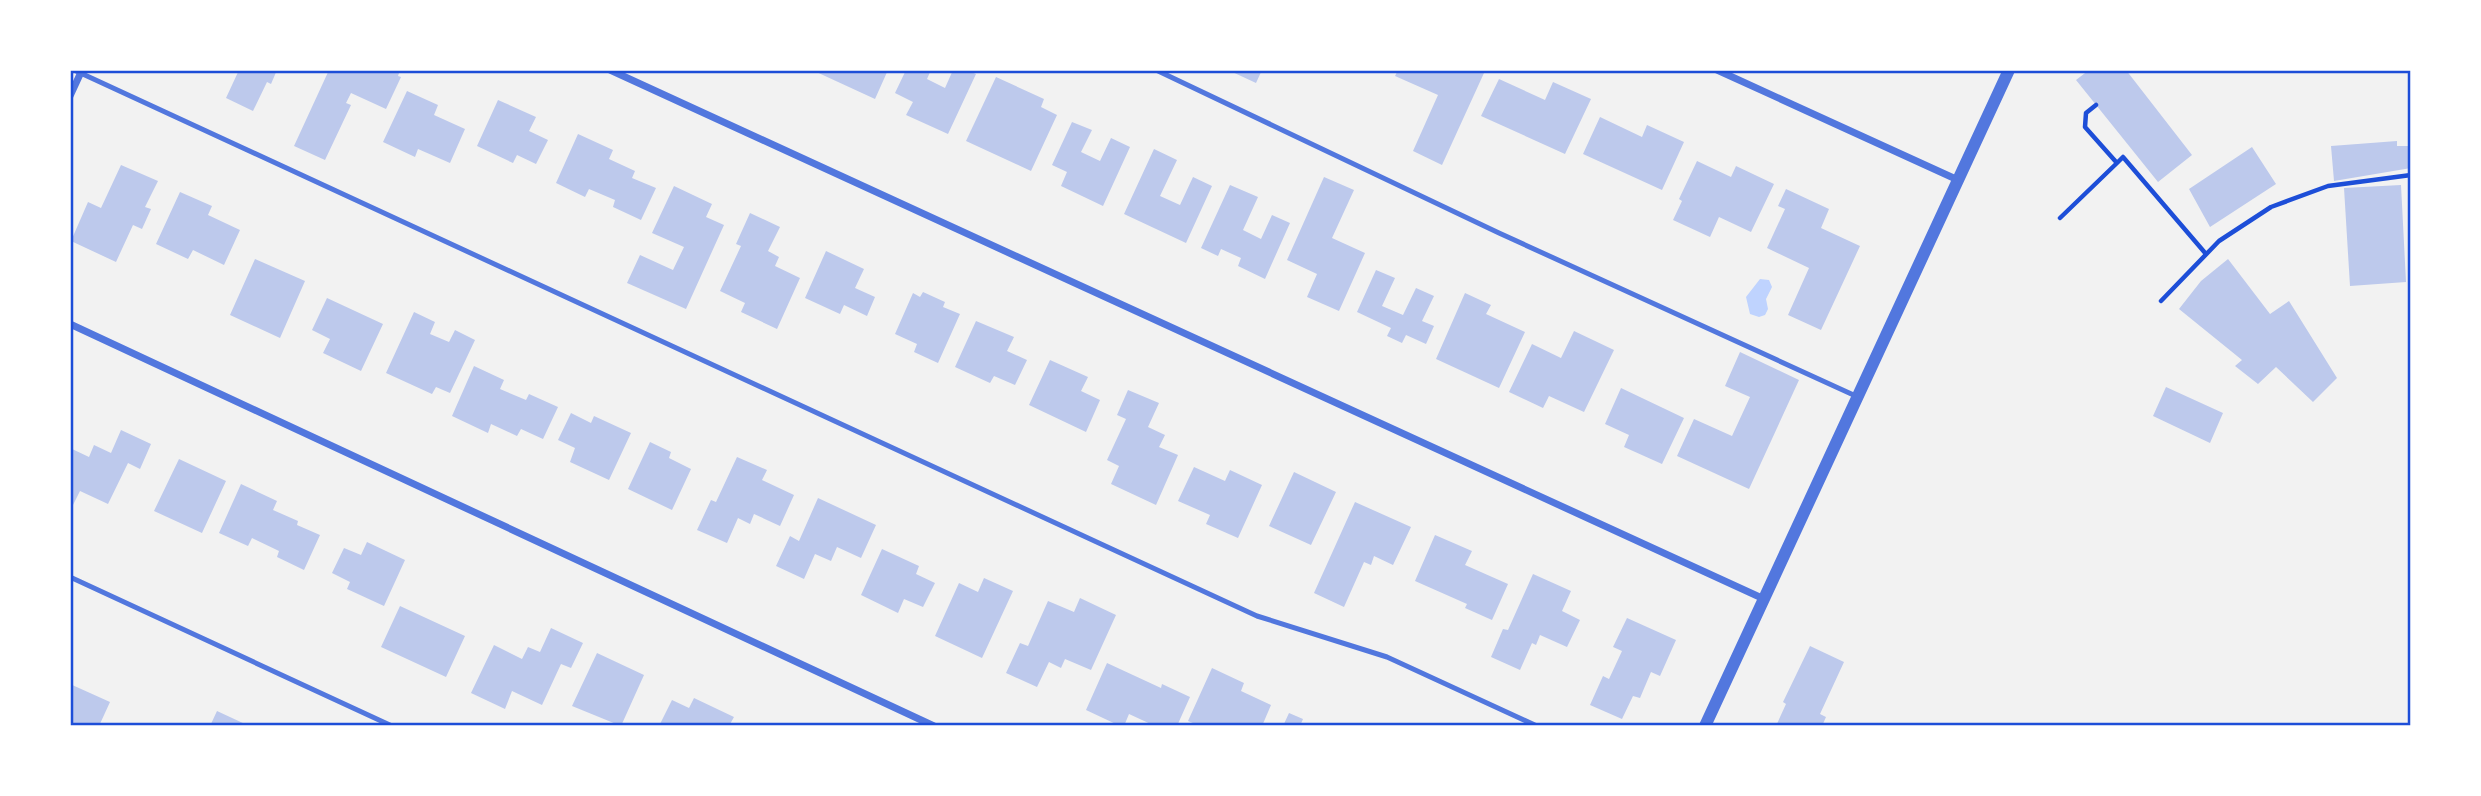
<svg xmlns="http://www.w3.org/2000/svg" width="2481" height="796" font-family="Literata,serif">
<style>
.water{fill:#bfd3fe}
.building{fill:#bdc9ec}
.lines{fill:none;stroke-linecap:round;stroke-linejoin:round}
.path{stroke:#1d4ed8;stroke-width:4.5}
.service{stroke:#5277de;stroke-width:5}
.minor{stroke:#5277de;stroke-width:7}
.tertiary{stroke:#5277de;stroke-width:12}
.neatline{fill:none;stroke:#1d4ed8;stroke-width:2.5}
</style>
<rect width="100%" height="100%" fill="#f2f2f2"/>
<path class="water" d="M1760,279l9,1 3,7 -6,12 2,10 -3,6 -6,2 -9,-3 -4,-17z"/>
<path class="building" d="M239,70h38l-6,14 -4,-2 -14,29 -27,-13z
M329,70h71l-2,6 3,1 -15,32 -35,-16 -5,10 5,2 -26,55 -31,-14z
M812,70h76l-13,29z
M906,70h25l-4,9 18,9 8,-18h13l10,4 -28,60 -42,-19 7,-13 -18,-9z
M1228,70h34l-6,13z
M1398,70h78l8,3 -42,92 -29,-14 25,-56 -43,-19z
M2089,70h37l66,85 -34,27 -82,-102z
M996,77l48,22 -3,8 16,8 -26,56 -65,-30z
M1499,79l46,21 8,-18 38,17 -26,55 -84,-38z
M407,91l31,14 -4,10 31,14 -15,34 -32,-14 -3,8 -32,-15z
M498,100l38,17 -7,14 19,9 -12,24 -19,-9 -4,8 -36,-17z
M1600,117l42,20 5,-12 37,17 -22,48 -79,-36z
M1072,122l20,8 -11,22 19,9 11,-23 19,9 -27,59 -42,-20 6,-14 -15,-7z
M578,134l35,16 -4,9 26,12 -3,7 24,10 -15,32 -28,-13 2,-7 -26,-11 -4,8 -29,-14z
M2409,140l2,28 -77,13 -3,-35 66,-5v5h12z
M2252,147l24,37 -66,43 -21,-38z
M1154,149l23,11 -17,36 20,9 13,-28 19,9 -26,57 -62,-29z
M1697,161l34,16 5,-11 38,18 -23,48 -32,-15 -9,20 -37,-17 9,-19 -3,-2z
M121,165l37,16 -13,26 6,2 -9,20 -9,-4 -17,37 -45,-21 17,-39 13,6z
M1324,177l30,13 -22,48 33,15 -26,58 -32,-14 10,-23 -30,-14z
M1230,185l28,12 -15,33 18,9 11,-24 18,8 -25,56 -27,-13 3,-8 -20,-9 -3,7 -17,-8z
M2401,185l5,97 -56,4 -6,-98z
M674,186l38,18 -6,13 18,8 -38,84 -59,-26 13,-28 33,15 11,-23 -32,-14z
M1786,189l43,20 -8,19 39,18 -39,84 -33,-15 21,-47 -42,-20 18,-39 -7,-3z
M180,192l32,14 -4,9 32,15 -16,35 -31,-15 -5,9 -32,-15z
M750,213l30,14 -12,24 11,6 -4,9 25,12 -23,51 -36,-17 4,-9 -25,-12 21,-45 -5,-2z
M826,251l38,18 -9,19 20,9 -8,19 -23,-11 -4,9 -35,-16z
M255,259l50,22 -25,57 -50,-23z
M2228,259l42,55 19,-13 48,77 -24,24 -37,-35 -18,17 -23,-18 7,-6 -63,-51 22,-28z
M1376,270l19,8 -13,28 21,9 13,-27 18,8 -12,25 12,5 -8,18 -20,-9 -4,8 -15,-7 4,-8 -34,-16z
M923,292l22,10 -2,5 17,7 -22,49 -24,-11 3,-8 -22,-10 18,-41 7,4z
M1465,293l26,12 -5,9 39,18 -26,56 -63,-29z
M327,298l56,26 -22,47 -38,-18 7,-14 -18,-9z
M414,312l21,10 -5,12 19,8 6,-12 20,10 -25,53 -14,-6 -4,7 -46,-21z
M976,321l38,16 -7,14 20,9 -12,25 -21,-9 -4,7 -35,-16z
M1574,331l40,19 -30,62 -35,-16 -6,12 -34,-16 23,-48 29,14z
M1740,352l59,28 -50,109 -72,-33 17,-37 38,17 18,-39 -25,-11z
M1050,360l38,17 -7,14 19,9 -14,32 -57,-27z
M474,366l30,14 -4,9 26,11 3,-6 29,13 -15,32 -22,-10 -4,7 -26,-12 -3,9 -36,-17z
M2166,387l57,26 -13,30 -57,-27z
M1621,388l63,30 -22,46 -38,-17 5,-12 -24,-11z
M1128,390l31,13 -11,24 17,8 -6,12 19,8 -22,50 -45,-21 8,-18 -12,-6 19,-41 -9,-4z
M571,413l20,10 3,-7 37,17 -22,47 -39,-18 5,-14 -17,-8z
M121,430l30,14 -11,25 -12,-6 -20,41 -28,-13 -8,16 -2,-1v-58l19,9 5,-12 17,8z
M650,442l21,10 -2,6 22,11 -19,41 -44,-21z
M737,457l30,13 -5,10 32,15 -14,31 -26,-12 -4,10 -12,-6 -11,25 -30,-13 14,-30 5,2z
M179,459l47,22 -24,52 -48,-22z
M1194,467l31,14 5,-11 32,15 -24,53 -32,-14 4,-9 -32,-14z
M1294,472l42,20 -25,53 -42,-19z
M241,484l36,17 -4,9 25,11 -1,4 23,10 -16,35 -27,-13 2,-6 -27,-13 -4,8 -29,-13z
M818,498l58,27 -15,33 -24,-11 -6,14 -16,-7 -11,25 -28,-13 14,-30 9,5z
M1355,502l56,25 -18,38 -19,-9 -3,9 -7,-3 -20,45 -30,-14z
M1435,535l37,16 -7,14 43,19 -16,36 -27,-12 2,-4 -52,-23z
M367,542l38,18 -21,46 -37,-17 3,-7 -18,-9 12,-25 17,7z
M882,549l37,17 -3,8 19,9 -12,24 -19,-8 -6,14 -37,-18z
M1533,574l38,17 -9,20 18,9 -13,27 -27,-12 -4,10 -4,-2 -12,27 -29,-13 12,-28 5,1z
M984,578l29,13 -31,67 -47,-22 24,-53 19,9z
M1080,598l36,17 -25,55 -26,-11 -4,9 -12,-6 -12,25 -31,-14 14,-30 8,3 20,-45 26,11z
M400,606l65,30 -19,41 -65,-30z
M1627,618l49,22 -16,36 -9,-4 -11,26 -7,-2 -11,23 -32,-14 13,-29 6,3 13,-28 -9,-4z
M551,628l32,15 -12,25 -10,-4 -19,41 -30,-14 -7,18 -34,-16 23,-48 28,14 6,-12 12,5z
M1810,646l34,16 -24,52 6,3 -4,9h-46l10,-22 -3,-2z
M597,653l47,22 -23,51 -49,-20z
M1107,663l54,25 1,-4 28,13 -13,29h-22l-26,-12 -5,12h-4l-34,-16z
M1212,668l32,15 -3,8 30,14 -9,21h-62l-12,-5z
M70,684l40,18 -11,24h-29z
M694,698l40,19 -5,9h-70l13,-26 17,8z
M217,711l28,13 -1,2h-34z
M1289,713l14,6 -3,7h-17z"/>
<g class="lines">
<path class="path" d="M2117,163l6,-6 83,97
M2060,218l57,-55 -32,-36 1,-14 10,-8
M2161,301l58,-60 52,-34 57,-21 83,-11"/>
<path class="service" d="M74,70l1183,546 130,41 150,69
M1156,70l343,163 359,164
M70,577l322,149"/>
<path class="minor" d="M610,70l1154,529
M1717,70l241,110
M70,96l12,-26
M70,324l864,402"/>
<path class="tertiary" d="M1705,726l304,-656"/>
</g>
<rect width="2481" height="796" fill="none" stroke="#ffffff" stroke-width="144"/>
<rect x="72" y="72" width="2337" height="652" class="neatline"/>
</svg>
